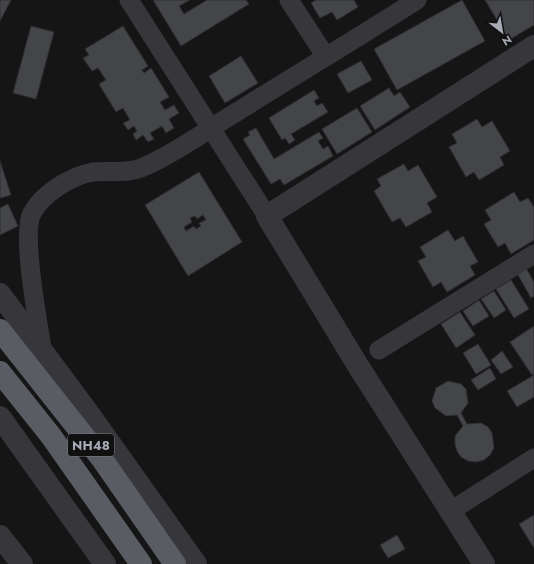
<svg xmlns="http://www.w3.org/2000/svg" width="534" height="564" font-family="Jost,sans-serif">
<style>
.building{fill:#444549;stroke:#2f2f32;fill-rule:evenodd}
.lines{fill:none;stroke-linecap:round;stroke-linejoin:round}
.minor{stroke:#36363b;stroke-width:19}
.tertiary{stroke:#36363b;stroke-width:22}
.trunk{stroke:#5a5c63;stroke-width:22}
.labels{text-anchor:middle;stroke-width:3.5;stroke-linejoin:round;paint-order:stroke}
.shield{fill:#101011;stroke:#7a7c84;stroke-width:1}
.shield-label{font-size:13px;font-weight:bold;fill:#a7abb6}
</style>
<rect width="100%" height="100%" fill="#151516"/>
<path class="building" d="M0,0h11l-11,21z
M153,0h37l-11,6 5,8 23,-14h39l3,4 -68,42z
M316,0h38l4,7 -21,13 -5,-8 -12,6 -9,-15z
M462,0l23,41 -88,49 -23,-41z
M485,0h49v25l-25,15z
M31,26l23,6 -18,67 -23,-6z
M123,26l25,40 -6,4 2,3 7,-5 18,29 -9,5 5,8 9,-5 5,8 -10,6 5,9 -8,5 -4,-7 -12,7 4,6 -6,3 -5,-7 -7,5 -3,-6 4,-3 -3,-5 -6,4 -5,-7 7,-3 -7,-12 -7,4 -17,-28 7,-4 -8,-12 -6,3 -9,-13 6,-3 -4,-6z
M241,56l17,27 -33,20 -16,-27z
M361,61l11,19 -24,13 -11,-19z
M389,88l5,8 6,-4 10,15 -35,23 -15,-24z
M314,90l5,8 -5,3 3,5 5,-3 6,9 -37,22 4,6 -6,4 -4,-6 -3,2 -13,-22z
M357,108l15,24 -35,22 -15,-25z
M477,119l5,8 10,-6 18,30 -10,6 4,8 -25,15 -5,-8 -8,5 -17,-30 8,-4 -5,-9z
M256,128l18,31 45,-27 4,6 -5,3 5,8 5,-3 5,10 -49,29 -4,-6 -9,5 -28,-45 7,-4 -2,-3z
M0,161l11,34 -11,3z
M404,164l4,7 10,-6 19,32 -10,6 5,9 -26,15 -6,-9 -8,4 -18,-31 7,-5 -4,-7z
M199,172l43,70 -54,34 -43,-71zM203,215l3,5 -7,3 2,3 -5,3 -2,-3 -8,5 -2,-4 8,-5 -2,-4 5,-2 2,3z
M514,192l6,10 8,-4 6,9v33l-23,14 -6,-11 -7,4 -14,-23 7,-4 -6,-10z
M8,204l10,22 -18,9v-27z
M448,230l7,11 8,-5 15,26 -8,4 5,9 -28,17 -6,-10 -8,5 -15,-26 8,-4 -6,-10z
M526,268l8,14v14l-3,2 -14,-25z
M511,280l18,29 -15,9 -18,-29z
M494,291l12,19 -12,8 -13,-19z
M479,300l10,16 -16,10 -10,-15z
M460,312l15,23 -19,13 -15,-24z
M534,326v48l-2,1 -22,-33z
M478,344l13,21 -15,9 -13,-21z
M502,351l11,16 -12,7 -10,-14z
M490,368l6,11 -18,11 -7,-10z
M534,375v22l-17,10 -10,-16z
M448,381l13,3 5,5 2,14 -7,10 6,11 14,-1 7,4 4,6 2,15 -4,7 -6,5 -8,2 -8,-1 -7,-4 -4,-6 -2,-7v-8l8,-10 -6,-11 -11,1 -11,-8 -3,-7 4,-13z
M534,515v33l-15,-24z
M397,535l8,14 -17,9 -8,-13z"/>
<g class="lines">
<path class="minor" d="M129,0l138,216
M289,0l37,57
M42,348c-4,-26 -21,-114 -10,-135 11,-20 39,-37 61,-41 16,-2 33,2 48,-4 35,-15 67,-39 99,-58 59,-37 119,-73 177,-110
M379,350l155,-96
M449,512l85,-54"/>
<path class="tertiary" d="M0,294l87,117 109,153
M0,417l105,147
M0,536l22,28
M484,564l-127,-200 -90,-148 267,-170"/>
<path class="trunk" d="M0,330l102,129 73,105
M0,372l51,64 90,128"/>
</g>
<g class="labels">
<rect class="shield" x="68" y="434" width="46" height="22" rx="3"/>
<g class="shield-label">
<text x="91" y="450">NH48</text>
</g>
</g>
<g transform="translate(502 32) rotate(149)" stroke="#101011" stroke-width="3" paint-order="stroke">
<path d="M0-3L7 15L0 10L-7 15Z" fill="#a7abb6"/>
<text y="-6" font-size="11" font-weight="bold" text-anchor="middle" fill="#a7abb6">N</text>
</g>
</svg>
